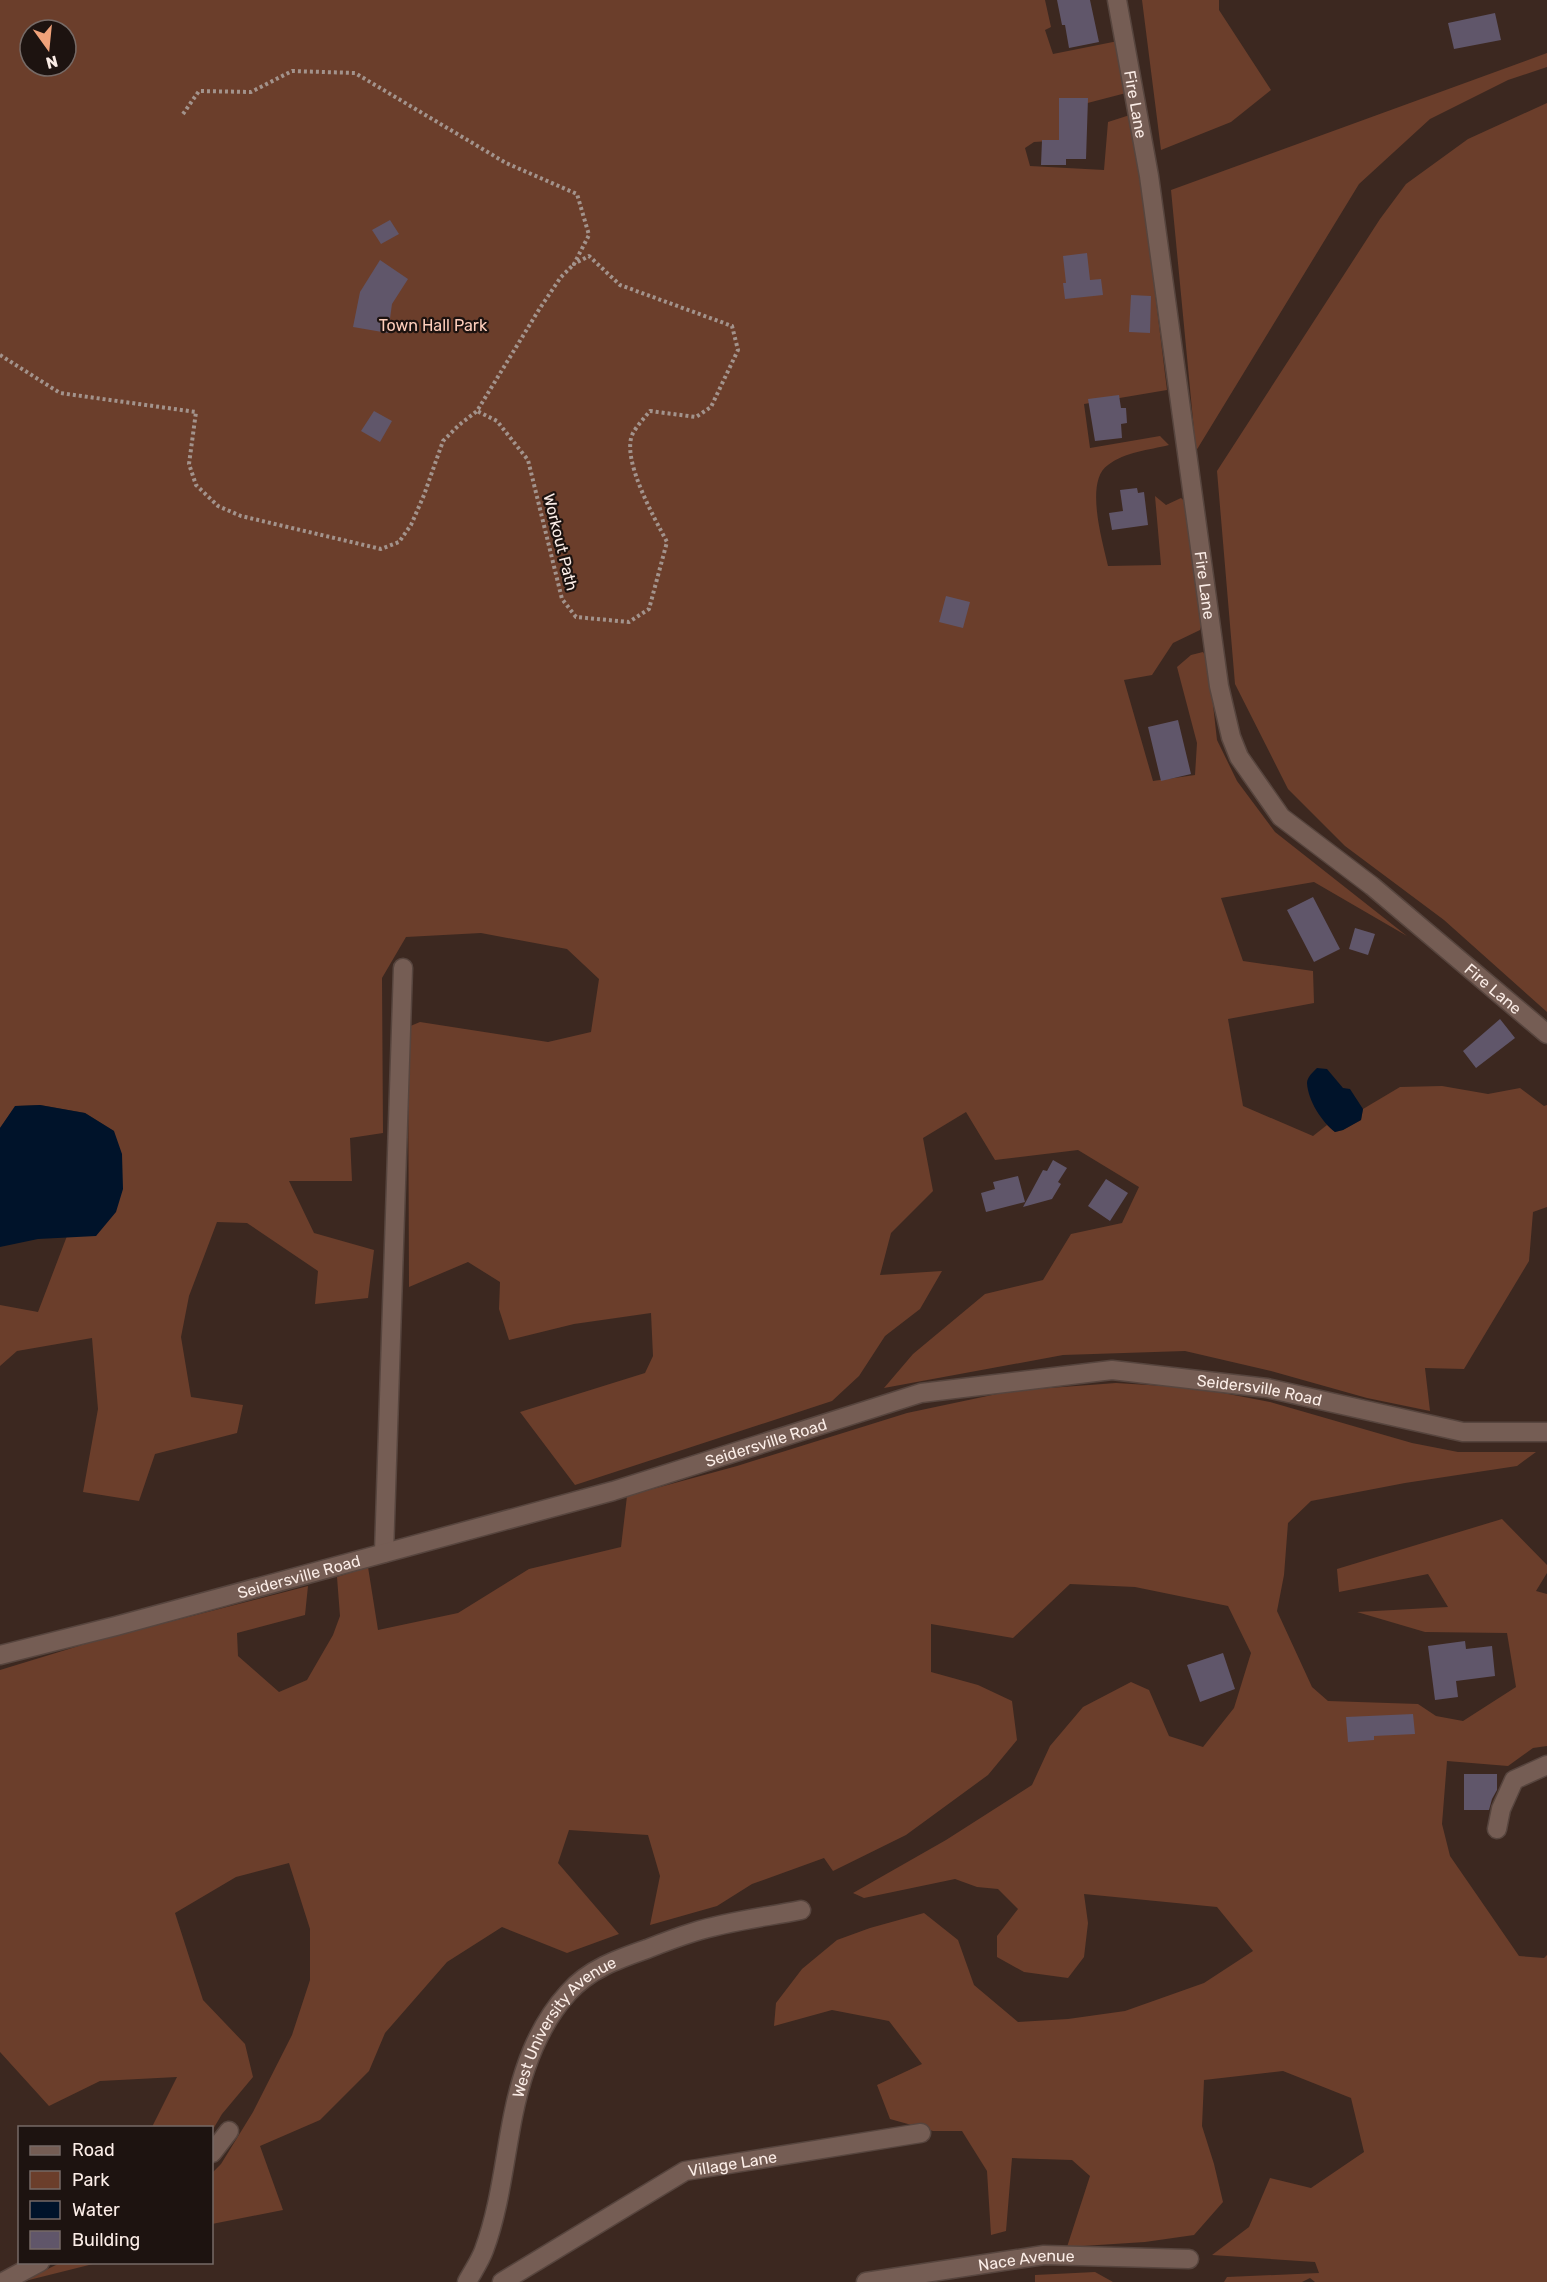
<svg xmlns="http://www.w3.org/2000/svg" width="1547" height="2282" font-family="Rubik,sans-serif">
<style>
.green{fill:#6b3e2b;fill-rule:evenodd}
.water{fill:#00132a}
.building{fill:#60566a}
.lines{fill:none;stroke-linecap:round;stroke-linejoin:round}
.minor-casing{stroke:#57453e;stroke-width:21}
.path{stroke:#a3938c;stroke-width:4;stroke-dasharray:3 3;stroke-linecap:butt}
.minor{stroke:#755d54;stroke-width:18}
.labels{text-anchor:middle;stroke-width:4.5;stroke-linejoin:round;paint-order:stroke}
.street-label{font-size:16px;fill:#fbede7;stroke:#1d1310}
.park-label{font-size:16px;fill:#fecebb;stroke:#1d1310}
</style>
<rect width="100%" height="100%" fill="#3c2820"/>
<path class="green" d="M0,0h1045l6,27 -6,3 8,24 65,-13 8,52 -50,13 -10,34 -32,2 -9,6 5,18 74,4 4,-48 25,-8 34,276 -83,14 6,44 70,-12 9,9c-20,5 -44,7 -61,20 -24,16 -5,78 0,101l53,-1 -6,-69 11,9 15,-7 7,6 16,112 -4,14 -27,13 -21,32 -28,5 29,101 42,-6 2,-32 -20,-76 14,-12 12,-3 5,8 9,80 20,41 38,51 132,104 -93,-54 -93,16 22,63 70,10 1,32 -86,16 15,87 70,30 14,-11 8,7 8,-2 18,-10 2,-11 37,-22 42,-1 46,8 32,-6 24,18 3,-1v102l-14,5 -4,49 -65,108 -39,-1 5,43 -63,-13 -96,-27 -86,-20 -122,4 -179,33 29,-34 72,-60 58,-14 28,-46 51,-11 17,-36 -61,-37 -83,10 -29,-48 -43,26 10,53 -42,42 -11,42 62,-4 -22,38 -35,27 -26,40 -27,25 -257,84 -55,-73 125,-39 8,-17 -2,-43 -77,11 -65,16 -10,-31 1,-27 -32,-20 -59,25 -1,-260 12,-5 128,20 43,-10 8,-53 -32,-30 -86,-16 -75,4 -24,41 1,155 -33,5 2,43h-63l25,52 60,17 -6,48 -53,6 3,-33 -71,-48 -30,-1 -28,74 -8,41 10,60 52,8 -6,28 -82,21 -16,47 -56,-9 15,-83 -6,-71 -75,13 -17,15v-61l38,7 29,-76h29l18,-105 -29,-18 -45,-8 -24,1 -16,22zM30,30h36v36h-36z
M1142,0h77v10l52,80 -40,32 -70,28z
M1547,53v14l-39,13 -78,39 -71,65 -163,267 -25,-261z
M1547,103v909l-103,-92 -99,-74 -57,-57 -53,-105 -18,-213 163,-252 26,-35 62,-45z
M1116,1383l81,5 73,14 142,41 46,9h78l-19,14 -112,17 -94,18 -23,22 -4,52 -7,36 35,76 16,14 90,3 18,12 27,5 53,-34 -9,-54 -82,-1 -68,-20 91,-5 -20,-33 -89,18 -2,-23 165,-50 45,46v8l-11,18 11,3v152l-14,2 -25,18 -61,-5 -5,63 8,32 69,100 25,2 3,-3v327h-232l-5,-4 -8,4h-78l3,-5 92,-4 -4,-11 -103,-7 37,-28 21,-49 41,10 53,-36 -13,-54 -68,-27 -79,9 -2,46 12,38 9,38 -29,33 -49,7 -78,5 23,-71 -18,-16 -60,-2 -6,73 -15,4 -4,-64 -25,-40h-29l-43,-12 -13,-34 45,-21 -33,-43 -57,-11 -58,16 2,-23 26,-34 35,-29 33,-12 54,-15 34,27 16,45 44,37 50,-3 57,-8 79,-28 49,-32 -36,-44 -133,-13 4,29 -4,34 -16,21 -44,-6 -27,-15v-21l21,-27 -20,-20 -21,-2 -22,-8 -91,19 -11,-5 93,-53 86,-55 18,-39 33,-39 48,-25 18,8 20,46 34,11 31,-39 17,-55 -23,-47 -93,-19 -65,-3 -57,54 -82,-14v48l47,13 34,16 5,39 -29,35 -82,60 -73,36 -9,-13 -72,26 -35,22 -67,19 10,-49 -12,-41 -79,-5 -11,33 61,71 -52,19 -65,-26 -55,35 -62,71 -16,38 -49,49 -60,26 23,64 -71,14v-51l9,-9 32,-52 39,-77 18,-55v-51l-21,-66 -53,14 -61,36 28,87 42,44 8,33 -31,37 -10,17v-3l-60,-1 25,-50 -77,4 -51,25 -49,-54v-382l95,-29 213,-55 -3,29 -68,18 1,23 41,36 28,-12 26,-45 7,-19 -3,-39 31,-10 10,63 80,-17 71,-44 92,-22 6,-51 110,-30 170,-53 104,-22z
M60,2263h37l-76,19z
M1095,2272l18,10h-78v-7z"/>
<path class="water" d="M1317,1068l10,1 16,19 7,1 13,20 -2,11 -18,10 -8,2c-13,-10 -27,-31 -28,-49 0,-6 6,-11 10,-15z
M40,1105l45,8 29,18 8,23 1,35 -7,23 -20,24 -58,3 -38,8v-119l15,-22z"/>
<path class="building" d="M1057,0h33l9,42 -30,6 -4,-23h-3z
M1495,13l6,27 -47,9 -6,-26z
M1059,98h29l-2,61h-20v6h-25l1,-25h17z
M390,220l9,14 -18,10 -9,-14z
M1087,253l3,27 11,-1 2,16 -38,4 -2,-16h3l-3,-27z
M380,260l28,19 -16,25 -4,29 -35,-6 7,-35z
M1131,295l20,1 -1,37 -21,-1z
M1119,395l2,13h5l1,15 -6,1 1,14 -27,3 -7,-42z
M374,411l18,10 -12,21 -19,-11z
M1137,488l1,5 6,-1 4,33 -36,5 -3,-17 14,-2 -3,-21z
M946,596l24,6 -7,26 -24,-6z
M1178,720l13,54 -30,7 -13,-54z
M1313,897l27,52 -26,13 -27,-52z
M1355,928l20,6 -7,21 -19,-6z
M1500,1019l15,19 -39,30 -13,-17z
M1053,1160l14,8 -9,14 3,2 -9,15 -29,8 20,-37 4,1z
M1018,1176l7,26 -39,10 -5,-19 14,-4 -2,-7z
M1106,1179l22,14 -18,28 -22,-15z
M1465,1641l1,8 26,-3 3,30 -39,5 2,16 -23,3 -7,-54z
M1223,1653l12,36 -35,13 -13,-37z
M1413,1714l2,20 -41,2v4l-26,2 -2,-25z
M1464,1774h33v16l-5,9 -3,11h-25z"/>
<g class="lines">
<defs>
<g id="minor">
<path id="s1" d="M1117,0l32,176 70,510 12,51 8,20 42,60 91,69 175,148"/>
<path d="M384,1553l19,-585"/>
<path id="s2" d="M0,1655l116,-29 497,-135 308,-98 191,-23 155,18 196,44h84"/>
<path d="M1497,1829l4,-20 13,-29 33,-15"/>
<path d="M212,2153l17,-22"/>
<path d="M3,2282l37,-20"/>
<path id="s3" d="M467,2282c6,-11 13,-21 17,-32 16,-43 20,-89 29,-134 9,-45 24,-89 55,-123 21,-24 50,-34 79,-44 15,-6 31,-12 47,-17 34,-11 72,-15 107,-22"/>
<path id="s4" d="M502,2282l183,-111 236,-38"/>
<path id="s5" d="M866,2282l178,-27 145,4"/>
</g>
</defs>
<use href="#minor" class="minor-casing"/>
<path class="path" d="M183,114l16,-23 52,1 41,-21 63,2 151,90 71,31 12,41 -15,29 15,-8 31,29 112,41 6,24 -27,57 -15,10 -46,-6c-6,7 -13,15 -17,22 -13,25 22,86 34,109l-18,67 -20,13 -53,-5 -14,-18 -34,-139 -31,-39 -20,-10
M0,355l60,38 136,19 -7,52 7,21 22,21 23,10 140,33 18,-7 12,-17 13,-30 19,-54 16,-16 18,-14 63,-103 21,-31 13,-13"/>
<use href="#minor" class="minor"/>
</g>
<g class="labels">
<g class="street-label">
<text dy="6" stroke="none"><textPath href="#s1" startOffset="106">Fire Lane</textPath></text>
<text transform="translate(561 542) rotate(76)" y="6">Workout Path</text>
<text dy="6" stroke="none"><textPath href="#s1" startOffset="592">Fire Lane</textPath></text>
<text dy="6" stroke="none"><textPath href="#s1" startOffset="1114">Fire Lane</textPath></text>
<text dy="6" stroke="none"><textPath href="#s2" startOffset="1299">Seidersville Road</textPath></text>
<text dy="6" stroke="none"><textPath href="#s2" startOffset="795">Seidersville Road</textPath></text>
<text dy="6" stroke="none"><textPath href="#s2" startOffset="309">Seidersville Road</textPath></text>
<text dy="6" stroke="none"><textPath href="#s3" startOffset="280">West University Avenue</textPath></text>
<text dy="6" stroke="none"><textPath href="#s4" startOffset="262">Village Lane</textPath></text>
<text dy="6" stroke="none"><textPath href="#s5" startOffset="162">Nace Avenue</textPath></text>
</g>
<g class="park-label">
<text x="433" y="331">Town Hall Park</text>
</g>
</g>
<rect x="18" y="2126" width="195" height="138" fill="#1d1310" stroke="#766a66" stroke-width="1.5"/>
<rect x="30" y="2146" width="30" height="9" fill="#755d54" stroke="#766a66" stroke-width="1.5"/>
<text x="72" y="2156" font-size="18" fill="#fbede7">Road</text>
<rect x="30" y="2171" width="30" height="18" fill="#6b3e2b" stroke="#766a66" stroke-width="1.5"/>
<text x="72" y="2186" font-size="18" fill="#fbede7">Park</text>
<rect x="30" y="2201" width="30" height="18" fill="#00132a" stroke="#766a66" stroke-width="1.5"/>
<text x="72" y="2216" font-size="18" fill="#fbede7">Water</text>
<rect x="30" y="2231" width="30" height="18" fill="#60566a" stroke="#766a66" stroke-width="1.5"/>
<text x="72" y="2246" font-size="18" fill="#fbede7">Building</text>
<g transform="translate(48 48) rotate(165)"><circle r="28" fill="#1d1310" stroke="#766a66" stroke-width="1.5"/>
<path d="M0-4.5L10 22L0 15L-10 22Z" fill="#f0a27a"/>
<text y="-9" font-size="16" font-weight="bold" text-anchor="middle" fill="#fbede7">N</text>
</g>
</svg>
